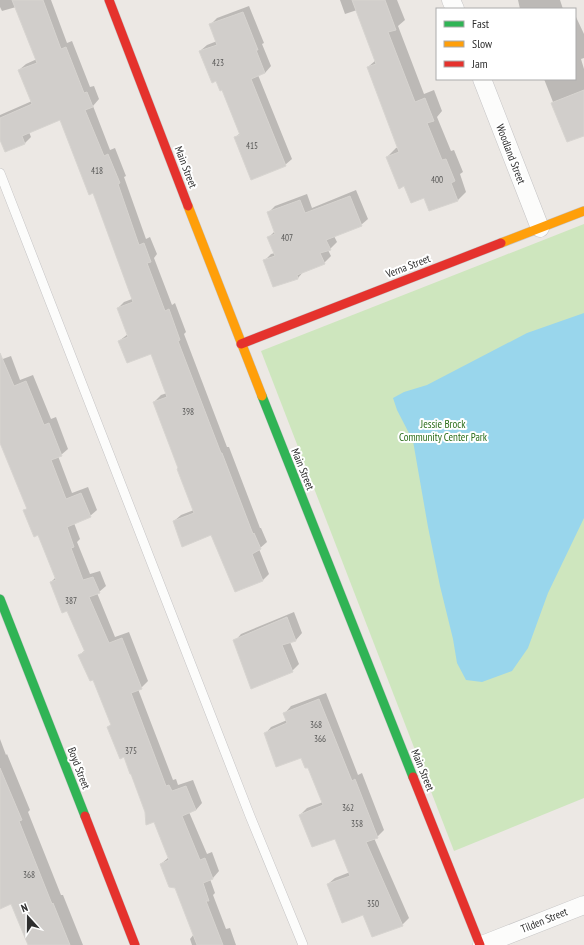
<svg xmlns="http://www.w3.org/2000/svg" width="584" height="945" font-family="'PT Sans Narrow',sans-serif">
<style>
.green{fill:#cee6be}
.water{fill:#99d6ec}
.shadow{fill:#0003}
.building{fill:#d1cecb;stroke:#d7d4d0}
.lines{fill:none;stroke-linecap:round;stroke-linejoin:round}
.lane-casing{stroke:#c5c4c5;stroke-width:10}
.street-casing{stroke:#c5c4c5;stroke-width:19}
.fast-casing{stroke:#c5c4c5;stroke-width:10}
.slow-casing{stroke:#c5c4c5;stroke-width:10}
.jam-casing{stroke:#c5c4c5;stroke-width:10}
.lane{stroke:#fcfcfb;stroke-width:9}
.street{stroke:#fcfcfb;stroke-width:18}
.fast{stroke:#30b455;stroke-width:9}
.slow{stroke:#ff9f0a;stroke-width:9}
.jam{stroke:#e5322d;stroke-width:9}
.labels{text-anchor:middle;stroke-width:4;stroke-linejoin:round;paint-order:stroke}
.number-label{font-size:9px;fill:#585857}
.street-label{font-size:11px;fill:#2e2e2e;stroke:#fff}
.park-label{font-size:11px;fill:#2c6e1b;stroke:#fff}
</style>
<rect width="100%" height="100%" fill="#ece8e4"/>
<path class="green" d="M584,224v574l-130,53 -193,-500z"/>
<path class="water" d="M584,313v205l-36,75 -20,55 -16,23 -30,11 -16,-2 -9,-17 -4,-24 -13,-53 -12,-59 -15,-86 -16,-31 -4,-12 11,-6 23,-7 100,-52z"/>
<path class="shadow" d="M0,0h51l16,43 5,-2 18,46 4,-1 5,13 -6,7 17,44 5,-2 11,28 -2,1 22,62 4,-2 7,17 -3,4 18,47 3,-2 11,29 -2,2 43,113h2l31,81h1l6,14 -8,7 10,25 -6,6 -51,-46 -38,-13 7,-6 13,-5 -40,-108 7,-7 6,-2 -16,-40 -32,-12 9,-7 -10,-26 6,-6 8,-3 -39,-107 -32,-73 -32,13 2,5 -6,6 -19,8 -6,-14v-22l32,-14 -13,-31 7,-6 11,-5 -21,-52 -14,4 -2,-4z
M340,0h57l8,20 -7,6 26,68 10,-4 8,21 -5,6 14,34 3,-1 9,22 -3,2 6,18 -8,8 -34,-3 -19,-12 -18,-28 9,-9 3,-1 -31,-80 8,-7 -19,-50 -12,4z
M518,0h42l3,9h-43z
M249,6l15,37 -2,1 9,22 -6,7 -7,2 34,84 -7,6 -49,-28 4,-4 -18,-44 -22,-38 7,-6 10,-4 -7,-16 7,-7z
M575,17h1l8,17v24l-3,1 3,10v66l-31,-33 -9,-23h31z
M356,190l12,29 -7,6 -27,11 3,6 -7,7 -2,1 3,6 -7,7 -20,8 -6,7 -24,8 -10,-25 7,-7 4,-1 -6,-16 6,-6 -7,-18 7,-7 32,-12 5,14z
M11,356l9,24 13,-5 18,44 5,-2 12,32 -7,6 -3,1 14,37 16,-6 9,23 -7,6 -16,7 6,16 -3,3 13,32 10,-3 6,15 -7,6 -2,1 18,44 14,-5 19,49 -7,7 -3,1 35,91 3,-1 2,6 15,-5 9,23 -6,7 -7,2 18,42 5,-2 7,19 -6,7 -3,1 5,14 -2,2 13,34 4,-1 6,17h-44l-2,-6 4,-5 -18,-47 -15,-23 8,-7 -14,-37 -9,-8 -22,-56 -16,-29 4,-3 -18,-45 -14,-24 5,-5 -17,-40 -17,-28 5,-5 -18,-43 -14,-23 3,-3 -27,-69v-79z
M294,612l8,21 -6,7 -6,2 9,22 -7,7 -57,-30 6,-7z
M326,693l32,82 4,-2 22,57 -7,7 -3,1 35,80 -7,7 -39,-11 -35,-30 7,-6 15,-6 -15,-35 -35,-22 7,-7 16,-6 -15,-36 -6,-9 -37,-23 6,-7 16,-7 -2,-7 6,-7z
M0,739l6,16 1,-1 23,56 -2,2 33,83h2l20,50h-54l-17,-42 -12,4z"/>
<path class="building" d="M12,0h31l18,49 5,-2 18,46 3,-1 6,15 -8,3 19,46 4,-2 12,29 -2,1 21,61 5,-2 7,19 -4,1 18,48 4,-2 11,31 -2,1 43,112h1l31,81 1,-1 7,16 -9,5 11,27 -28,11 -24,-57 -29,12 -9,-26 21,-8 -17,-44 1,-1 -25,-66 14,-5 -16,-43 -24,9 -9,-22 10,-4 -11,-29 16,-6 -40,-109 -4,2 -29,-75 -38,16 3,8 -20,8 -5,-12v-22l32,-14 -14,-34 19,-7z
M352,0h33l11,30 -8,2 27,70 10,-4 9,23 -7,2 15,37 4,-1 9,22 -4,2 7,18 -29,10 -5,-13 -13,5 -7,-17 -5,3 -13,-32 13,-5 -32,-85 9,-3z
M243,12l15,38h-2l9,23 -14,6 35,87 -35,14 -17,-43 6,-2 -18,-45 -2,1 -4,-10 -4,2 -13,-32 18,-6 -8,-21z
M584,90v46l-17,6 -16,-39z
M350,196l12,30 -36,14 5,10 -11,3 5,11 -28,11 1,4 -25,8 -10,-27 12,-4 -8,-19 8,-3 -8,-22 33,-12 5,13z
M0,353l14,33 12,-5 18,44 5,-2 13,33 -11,4 15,39 15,-6 10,24 -24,10 7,20 -3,1 12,32 10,-3 7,16 -11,4 20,46 13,-5 20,51 -11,4 35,93 3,-1 3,6 14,-5 10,24 -14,6 18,44 5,-2 8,21 -10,4 6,18h-3l17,44h-26l-22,-57 -6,-1 -9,-23 9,-4 -15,-38 -8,3 -1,-13 -14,-38h-1l-6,-17 -4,2 -13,-32 4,-2 -18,-45 -3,1 -12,-26 7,-3 -18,-41 -5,2 -12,-31 6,-2 -18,-45 -4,2 -11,-27 4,-1 -27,-66z
M287,617l9,24 -14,4 11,27 -42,17 -18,-49z
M319,699l33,82 3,-2 23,59 -12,4 37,84 -31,11 -9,-22 -21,8 -15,-39 23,-8 -15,-37 -23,8 -13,-32 24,-10 -15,-37h-3l-4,-10 -25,9 -12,-34 23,-10 -4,-10z
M0,768l22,52 -3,1 33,83 1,-1 17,42h-42l-17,-41 -11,5z"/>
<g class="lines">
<defs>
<path id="lane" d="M0,173l250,643 53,129"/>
<path id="street" d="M451,0l4,9
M482,79l58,149
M482,945l102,-40"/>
<path id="fast" d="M262,396l151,381
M0,599l85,217"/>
<path id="slow" d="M188,206l74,190
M501,243l83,-32"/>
<path id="jam" d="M109,0l79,206
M241,344l260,-101
M413,777l67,168
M85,816l50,129"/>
</defs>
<use href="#lane" class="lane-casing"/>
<use href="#street" class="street-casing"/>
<use href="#fast" class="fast-casing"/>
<use href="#slow" class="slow-casing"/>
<use href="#jam" class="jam-casing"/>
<use href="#lane" class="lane"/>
<use href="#street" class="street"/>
<use href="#fast" class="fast"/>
<use href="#slow" class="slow"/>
<use href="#jam" class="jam"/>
</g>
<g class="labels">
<g class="number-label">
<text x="218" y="66">423</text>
<text x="252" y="149">415</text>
<text x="97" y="174">418</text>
<text x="437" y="183">400</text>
<text x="287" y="241">407</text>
<text x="188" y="415">398</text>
<text x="71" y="604">387</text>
<text x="316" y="728">368</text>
<text x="320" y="742">366</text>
<text x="131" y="754">375</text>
<text x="348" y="811">362</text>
<text x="357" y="827">358</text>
<text x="29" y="878">368</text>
<text x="373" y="907">350</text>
</g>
<g class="street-label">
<text transform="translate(511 154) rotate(69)" y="4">Woodland Street</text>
<text transform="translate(186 167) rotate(69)" y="4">Main Street</text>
<text transform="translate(408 266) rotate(-21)" y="4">Verna Street</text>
<text transform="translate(303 469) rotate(68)" y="4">Main Street</text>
<text transform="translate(79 768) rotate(69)" y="4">Boyd Street</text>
<text transform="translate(423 770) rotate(68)" y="4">Main Street</text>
<text transform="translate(544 920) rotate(-22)" y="4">Tilden Street</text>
</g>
<g class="park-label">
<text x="443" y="428">Jessie Brock<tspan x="443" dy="13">Community Center Park</tspan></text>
</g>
</g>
<rect x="436" y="8" width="140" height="72" fill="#ffffff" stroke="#ababab"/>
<rect x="444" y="21" width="20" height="6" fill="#30b455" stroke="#ababab"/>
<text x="472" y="28" font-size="12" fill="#2e2e2e">Fast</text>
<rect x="444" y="41" width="20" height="6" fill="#ff9f0a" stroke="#ababab"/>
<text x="472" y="48" font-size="12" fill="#2e2e2e">Slow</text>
<rect x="444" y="61" width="20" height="6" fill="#e5322d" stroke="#ababab"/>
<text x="472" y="68" font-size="12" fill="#2e2e2e">Jam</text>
<g transform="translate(28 917) rotate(339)" stroke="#ffffff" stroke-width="3" paint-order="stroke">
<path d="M0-3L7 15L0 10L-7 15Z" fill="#2e2e2e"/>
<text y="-6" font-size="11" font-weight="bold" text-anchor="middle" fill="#2e2e2e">N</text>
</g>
</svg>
